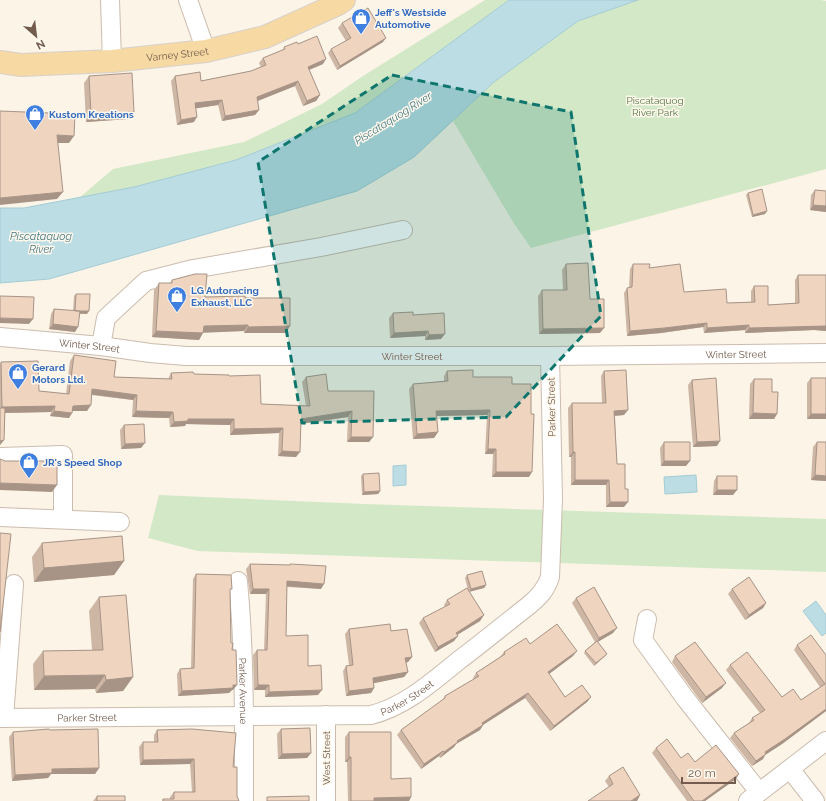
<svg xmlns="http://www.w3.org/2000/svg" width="826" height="801" font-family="Raleway,sans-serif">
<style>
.green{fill:#d3e8c6}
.water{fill:#bcdde4;stroke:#a3ccd5}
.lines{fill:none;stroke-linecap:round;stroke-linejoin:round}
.minor-casing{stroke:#ccbcae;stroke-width:20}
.major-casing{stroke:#d8d1cd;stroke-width:24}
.minor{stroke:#fff;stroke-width:18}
.major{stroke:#f6d9a3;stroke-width:22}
.wall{fill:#ceb6a5}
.shaded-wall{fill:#a79486}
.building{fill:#efd4c0;stroke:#a79486}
.marked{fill:#0f766e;fill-opacity:0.2;stroke:#0f766e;stroke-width:3;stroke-dasharray:8 5;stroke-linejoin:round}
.labels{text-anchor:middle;stroke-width:3;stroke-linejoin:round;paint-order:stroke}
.shop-label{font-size:10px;font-weight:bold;fill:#366cbe;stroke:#fef8ed;text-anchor:start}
.street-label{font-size:10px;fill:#735c4d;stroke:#fef8ed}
.park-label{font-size:10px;fill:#537845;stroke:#fef8ed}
.water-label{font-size:11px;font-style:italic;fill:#477a85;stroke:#fef8ed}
</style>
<rect width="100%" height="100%" fill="#fbf4e7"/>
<path class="green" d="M485,0h24l-154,113 -119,47 -102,27 -55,11 34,-29 131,-27 78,-38 41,-28z
M638,0h182l6,1v168l-295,79 -18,-26 -60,-101 41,-39 84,-61z
M159,495l205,9 462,15v53l-628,-21 -50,-13z"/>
<path class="water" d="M509,0h129l-60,21 -84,61 -80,75 -57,34 -308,88 -49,4v-75h24l110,-21 102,-27 119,-47z
M406,465v20l-13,1v-20z
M696,475l1,17 -32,2 -1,-17z
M816,601l10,14v18l-4,3 -19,-25z"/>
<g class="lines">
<defs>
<g id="minor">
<path d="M110,0l2,61"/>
<path d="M188,0l18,51"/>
<path id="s1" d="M0,337l101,9 49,7 36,3h364l276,-3"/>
<path d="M101,346l5,-28 40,-37 47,-12 128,-22 82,-17"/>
<path d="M0,457l63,-2v64"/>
<path d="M0,517l120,5"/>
<path id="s2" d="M238,581c7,74 6,147 6,220"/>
<path d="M647,619l-4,21 42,58 74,94"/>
<path d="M326,715v86"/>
<path id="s3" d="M0,718l371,-3c33,-8 61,-33 87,-54 24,-18 47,-37 70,-55 10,-8 18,-16 22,-29l3,-78 -3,-143"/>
<path d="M4,718l10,-134"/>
<path d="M790,769l25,32"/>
<path d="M748,801l78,-60"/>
</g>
<g id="major">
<path id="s4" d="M0,62l21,3 91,-4 94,-10 59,-14 73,-33 6,-4"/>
</g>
</defs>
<use href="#minor" class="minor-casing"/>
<use href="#major" class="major-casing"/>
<use href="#minor" class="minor"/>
<use href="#major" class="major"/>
</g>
<path class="wall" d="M342,23l41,19 -46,28 -9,-17 3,-4 15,-8 -8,-13z
M298,44l25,20 -14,6 11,25 -4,6 -13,5 -8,-20 -38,15 2,9 -4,5 -33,6 -4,-16 -22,3 -2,14 -17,3 -6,-44 4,-5 26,5 50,-10 10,-4 -2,-4 4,-5 20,-8 1,-3z
M89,76l40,43 -43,3 -2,-39z
M815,190l11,1v21l-16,-2 1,-15z
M748,193l17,21 -13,3 -6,-22z
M566,264l24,35 10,34 -61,1 -1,-38 4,-6h21l-1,-20z
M633,264l16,4 35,24 43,11 24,-1v-11l3,-5 14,19 27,-2v-23l3,-5h28v56l-12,-1 -69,3v-3l-41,3 -1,-6 -42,6 -34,3 -3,-43 3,-5h2l1,-19z
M172,280l33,17 40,1 41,35h-42v-2l-41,1 -4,8 -47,-3 2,-47 5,-7h11z
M76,294l11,20h-7l-5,18 -26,-3 2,-15 3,-5 19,2 1,-15z
M393,313l20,2 28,24 -16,1v-4l-35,2 -1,-20z
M74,355l40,22 54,2 3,-6 58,3 32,28 45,2 -4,-24 4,-5 22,14h46l-1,46 -4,5h-22l1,-25 -47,7 -5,33 -18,-1 1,-23 -49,2v-10l-44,-1 -1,2 -15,1 -1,-9 -37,-1 1,-17 -42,-5 -4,16h-14l-4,7 -19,-2 1,-4 -46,1 -1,27 -4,5v-81l1,-2 38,29 27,3 4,-33z
M447,371l26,6 39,7 17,93h-37l1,-23h-8l2,-39 -50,1 1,16 -4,6 -21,1 -4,-50 4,-5 31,-3v-5z
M604,371l20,44 -9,1 2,48 7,43h-18v-22h-35v-28h-2l-1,-49 4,-5h30l-1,-27z
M811,378h15v41h-19v-36z
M754,379l23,35 -3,5h-25l1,-35z
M692,380l25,66 -24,1 -5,-62z
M124,425l17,23 -20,1 -1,-19z
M664,442l22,24h-25l-1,-18z
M817,442l9,39 -15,-1 2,-33z
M363,474l17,17 -2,3 -16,1 -1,-19z
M717,476l16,19h-20l1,-14z
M42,543l82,18 -10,14 -80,7 -2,-25z
M250,564l39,1 1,-1 31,25 -34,-2 -1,49 22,30 10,29 -53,2v-7h-11l-1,-35 4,-5h7l2,-56h-16l-4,-25z
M196,574l34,18 1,51 2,47h-1l-3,3 -51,3 -1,-22 3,-5 11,-1 2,-89z
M467,575l19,10 -2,3 -15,3 15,24 -4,6 -23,14 -3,6 -19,11 -16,-29 4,-5 22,-11 -1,-2 3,-5 21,-10 -3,-12z
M732,589l34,14 -3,5 -18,12 -17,-26z
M99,597l34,80 -10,14 -27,2 -1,-4 -61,1 -1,-26 10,-13 49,-1 -3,-39z
M576,598l37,35 -16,9 10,12 -2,2 -11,10 -10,-13 1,-2 10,-9 -23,-39z
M349,629l42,2 21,26 -4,5 -2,1 2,9 -4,5 -30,6v5l-3,5 -25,3 -3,-25 3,-5 3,-1 -4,-31z
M530,644l43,12 -24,18 16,23h26l-4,5 -37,29 -25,-33 -42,27 -3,5 -24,14 -2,3 -14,11 -1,-2 -18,13 -24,-34 4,-5 41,-29 3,-5 29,-17 -1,-1 3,-5 24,-16 4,-5z
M797,645l29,10v56l-44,33 -17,11 -2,4 -11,7 -22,-28 4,-5 15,-10 3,-5 8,-5 -34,-43 4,-5 52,32 19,3 19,-13 -26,-37z
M675,656l47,32 -20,15 -30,-41z
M281,729l30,24 -4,5 -29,1 -1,-25z
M157,730l76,37 4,29 2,5h-77l1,-2h7v-2l4,-5h18l-2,-28 -50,1 -1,-18 4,-5h11v-7z
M13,732l86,36 -4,6h-44l-3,4 -36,3 -3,-44z
M349,732l42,47 20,18 -2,4h-61l-1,-39h-2v-25z
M656,748l25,10 14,4 41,17 -31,22h-18l-35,-48z
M609,776l31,19 -3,6 -28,-14 -4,-6z
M97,796l28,5h-32z"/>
<path class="shaded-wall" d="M386,38l-3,4 -46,28 3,-4z
M326,59l-3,5 -19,8 4,-5z
M298,81l-3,5 -42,17 4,-6z
M320,95l-4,6 -13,5 4,-5z
M222,100l-4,5 -26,4 3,-6z
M259,110l-4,5 -33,6 3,-5z
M134,112l-5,7 -43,3 5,-8z
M197,117l-3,5 -17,3 4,-5z
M57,135l17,1 -5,7h-17z
M63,192l-6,7 -57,6v-7z
M813,205l13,1v6l-16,-2z
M767,211l-2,3 -13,3 1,-2z
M75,311h14l-2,3 -14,-1z
M0,318l33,1 -4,5 -29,-1z
M707,323l-4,4 -42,6 -34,3 3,-5z
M53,324l25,3 -3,5 -26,-3z
M248,325l-4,6 -45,2 5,-7z
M749,325l-4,5 -41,3 3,-5z
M290,326l-4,7h-42l4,-6z
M817,326h9v5l-12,-1 -69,3 4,-5z
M604,328l-4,5 -61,1 4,-5z
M156,331l47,2 -4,7 -47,-3z
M428,331l-3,5 -35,2 4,-5z
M445,334l-4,5 -16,1 4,-5z
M92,389l45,6 -4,5 -45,-6z
M91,405l-4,6h-18l4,-5z
M55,406l-4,6 -51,1v-2l2,-4z
M490,410l-3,5 -54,1 3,-5z
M628,410l-4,5 -13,1 3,-5z
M54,411l18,2 -3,5 -19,-2z
M136,411l37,1 -4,6 -37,-1z
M352,411l-4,6 -51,7 4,-5z
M753,413l24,1 -3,5h-25z
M811,414h15v5h-19z
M188,419h46l-4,6 -44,-1 -1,2 -15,1 4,-5z
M283,428l-4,5 -49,2 4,-6z
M438,432l-4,6 -21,1 4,-5z
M351,437h22l-4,5h-22z
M4,440l-4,5v-4z
M720,441l-3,5 -24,1 4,-5z
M145,443l-4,5 -20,1 4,-5z
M488,449h8l-3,5h-8z
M282,451l18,1 -4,5 -18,-1z
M573,452h2l-4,5h-2z
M664,461h26l-4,5h-25z
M496,472h36l-3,5h-37z
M815,475l11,1v5l-15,-1z
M575,480h34l-3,5h-35z
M0,483l57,2 -5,7 -52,-2z
M717,490h20l-4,5h-20z
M380,491l-2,3 -16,1 2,-3z
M610,502h18l-4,5h-18z
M124,561l-10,14 -80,7 10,-14z
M287,581l37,3 -3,5 -37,-3z
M486,585l-2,3 -15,4 2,-3z
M253,589h16l-3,5h-16z
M766,603l-3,5 -18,12 4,-5z
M484,615l-4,6 -28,17 4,-5z
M617,628l-4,5 -17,10 3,-5z
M458,636l-4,5 -19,11 3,-5z
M577,651l-4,5 -28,21 3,-5z
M607,654l-2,2 -11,10 2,-3z
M412,657l-4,5 -6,1 3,-5z
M408,672l-4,5 -34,7 3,-6z
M105,675l-10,14 -61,1 10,-14z
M133,677l-10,14 -27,2 10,-13z
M726,683l-4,5 -20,15 4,-6z
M233,685h4l-4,5h-1l-3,3 -51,3 4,-5z
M258,685h11l-4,5h-11z
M374,688l-3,5 -25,3 3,-5z
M322,690l-4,5 -53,2 4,-5z
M528,693l-3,5 -47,30 4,-5z
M591,697l-4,5 -37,29 4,-5z
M826,709v2l-44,33 -17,11 -2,4 -11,7 4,-5 9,-9z
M483,725l-3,5 -24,14 -2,3 -14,11 4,-6 13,-11z
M443,751l-4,5 -18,13 3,-5z
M311,753l-4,5 -29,1 4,-5z
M349,757h2l-4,5h-2z
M194,759l-4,5 -50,1 3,-5z
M99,768l-4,6h-44l-3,4 -36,3 3,-6 37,-6z
M739,774l-3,5 -31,22h-3z
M640,795l-3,6h-6z
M411,797l-2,4h-37l2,-3z"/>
<path class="building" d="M368,8l18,30 -46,28 -9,-17 20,-11 -9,-15z
M317,36l9,23 -18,8 12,28 -13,6 -9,-20 -41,16 2,13 -34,6 -3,-16 -27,3 2,14 -16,3 -6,-44 25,-4 1,9 50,-10 15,-6 -3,-7 22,-9 -1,-2 13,-5 1,2z
M132,73l2,39 -43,2 -2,-38z
M0,111l75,3 -1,22 -17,-1 6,57 -63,6z
M762,189l5,22 -14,4 -5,-22z
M815,190l11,1v15l-13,-1z
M588,263l2,36h14v29l-61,1 -1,-39h25l-1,-26z
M633,264h17l-1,4 31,-4 4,28 42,-3 1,14 28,-1 -1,-16h14v19l31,-2 -1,-28h28v51l-77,2v-3l-42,3v-5l-43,5 -34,3 -3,-43 5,-1z
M195,274h12l-2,23 40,-1v2h45v28l-42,1v-2l-44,1 -1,7 -47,-2 3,-48h13v-3z
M76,294h14l-1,17h-14z
M0,296l34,1 -1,22 -33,-1z
M54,309l26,2 -2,16 -25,-3z
M413,312v3l31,-2 1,21 -16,1 -1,-4 -34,2 -1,-20z
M74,355l42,6 -2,16 58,2 -1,-6 22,-1 1,2 35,1v1l31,-1 1,29 49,2 -4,-29 20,-3 2,17h46l-1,46h-22l1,-26 -51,8 -1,33 -18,-1 1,-23 -49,1v-10h-46v2l-14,1 -1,-10 -37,-1 1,-16 -45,-6 -1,16 -18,1 -1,7 -18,-2 1,-5 -53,1 -1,-45 37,-1 1,30 30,3z
M473,370v7h39v7h19v30h3l-2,58h-36v-23h-8l2,-39 -54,1 2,21 -21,2 -4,-50 35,-3 -1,-10z
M626,370l2,40 -14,1 3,53h8v25h3v13h-18l-1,-22h-34v-28h-2l-1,-49h34l-2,-32z
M716,378l4,63 -23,1 -5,-62z
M811,378h15v36h-15z
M754,379h18v13h6l-1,22 -24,-1z
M0,408h5l-1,32 -4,1z
M144,424l1,19 -20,1 -1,-19z
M664,442h26v19h-26z
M817,442h9v34l-11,-1z
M0,459l5,2h52v24l-57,-2z
M379,473l1,18 -16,1 -1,-18z
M717,476h20v14h-20z
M0,533l11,1 -11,98z
M122,536l2,25 -80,7 -2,-25z
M250,564l40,1v-1l36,2 -2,18 -37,-3 -1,55 22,-1v31l13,-1 1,25 -53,2v-7h-11l-1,-35h10l2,-61h-16z
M482,571l4,14 -15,4 -4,-14z
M196,574l35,1 1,14h-2l1,54h2l-1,7h4l1,35h-4v3l-51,3 -2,-22 14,-1z
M749,577l17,26 -17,12 -17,-26z
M594,587l23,41 -18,10 -23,-40z
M467,588l17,27 -28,18 2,3 -20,11 -15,-29 27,-14 -3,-4z
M126,595l7,82 -27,3 -1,-5 -61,1 -1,-25 60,-1 -4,-53z
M390,624l1,7 16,-2 5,28 -7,1 3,14 -35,6 1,10 -25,3 -3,-25 7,-1 -4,-36z
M557,624l20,27 -29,21 17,25 17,-12 9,12 -37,29 -26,-33 -46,30 1,2 -26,16 1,1 -14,10 -1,-1 -19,13 -23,-34 44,-32v-2l34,-20 -3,-3 29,-19 -1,-2 22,-14 4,6z
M811,635l15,20v54l-41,30 -20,13 1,2 -10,7 -22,-28 20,-13 -2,-2 13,-8 -35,-45 17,-13 35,45 11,-8 8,11 24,-16 -28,-39z
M597,641l10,13 -11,9 -11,-12z
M695,642l31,41 -20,14 -31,-41z
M310,728l1,25 -29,1 -1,-25z
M49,729l1,1 48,-1 1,39 -47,1v4l-37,2 -2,-43z
M192,729l44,4 -3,34h4v29l2,5h-76v-2h11v-7h21l-1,-33 -51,1v-18h15l-1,-12z
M349,732h42v47l20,-1v19l-37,1v3h-23v-44h-2z
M667,739l14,19 7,-5 7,9 21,-17 23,29 -37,27h-8l-38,-53z
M623,767l17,28 -9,6h-43l25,-17 -4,-8z
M97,796h28v5h-28z
M309,796v5h-42v-4z"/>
<path class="marked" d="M392,75l179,37 30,204 -95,101 -204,6 -44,-261z"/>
<defs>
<symbol id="shop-pin" viewBox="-11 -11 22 30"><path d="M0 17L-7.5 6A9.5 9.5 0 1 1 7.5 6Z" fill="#3f7fe0" stroke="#fef8ed"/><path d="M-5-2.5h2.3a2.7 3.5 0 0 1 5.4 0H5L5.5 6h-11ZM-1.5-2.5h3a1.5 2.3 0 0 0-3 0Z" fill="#fff"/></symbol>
</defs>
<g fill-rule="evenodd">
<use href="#shop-pin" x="350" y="7" width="22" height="30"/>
<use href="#shop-pin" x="24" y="103" width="22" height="30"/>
<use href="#shop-pin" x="166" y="285" width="22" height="30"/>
<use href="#shop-pin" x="7" y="362" width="22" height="30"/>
<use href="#shop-pin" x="18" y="451" width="22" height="30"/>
</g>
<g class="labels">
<g class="shop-label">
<text x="375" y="16">Jeff's Westside<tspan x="375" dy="12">Automotive</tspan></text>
<text x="49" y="118">Kustom Kreations</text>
<text x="191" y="294">LG Autoracing<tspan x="191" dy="12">Exhaust, LLC</tspan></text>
<text x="32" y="371">Gerard<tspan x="32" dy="12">Motors Ltd.</tspan></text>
<text x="43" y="466">JR's Speed Shop</text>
</g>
<g class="street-label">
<text dy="4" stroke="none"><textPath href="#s4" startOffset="178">Varney Street</textPath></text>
<text dy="4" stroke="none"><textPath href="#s1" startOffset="90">Winter Street</textPath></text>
<text dy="4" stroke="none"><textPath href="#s1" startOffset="737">Winter Street</textPath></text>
<text dy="4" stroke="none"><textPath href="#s1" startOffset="413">Winter Street</textPath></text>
<text transform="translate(551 407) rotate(-91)" y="4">Parker Street</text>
<text dy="4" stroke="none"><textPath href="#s2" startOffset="110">Parker Avenue</textPath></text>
<text dy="4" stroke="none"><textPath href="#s3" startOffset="411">Parker Street</textPath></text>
<text dy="4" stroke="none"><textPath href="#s3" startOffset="87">Parker Street</textPath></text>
<text transform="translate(326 758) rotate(-90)" y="4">West Street</text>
</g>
<g class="park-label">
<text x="655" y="104">Piscataquog<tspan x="655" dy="12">River Park</tspan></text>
</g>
<g class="water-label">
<text transform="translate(393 118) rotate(-32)" y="4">Piscataquog River</text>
<text x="41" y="240">Piscataquog<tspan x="41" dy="13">River</tspan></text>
</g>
</g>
<g transform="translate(36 36) rotate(152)" stroke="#fef8ed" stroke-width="3" paint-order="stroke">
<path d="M0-3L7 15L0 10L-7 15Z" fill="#735c4d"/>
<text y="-6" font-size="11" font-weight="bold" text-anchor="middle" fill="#735c4d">N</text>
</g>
<path d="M682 777v6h53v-6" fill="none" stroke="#735c4d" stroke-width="2"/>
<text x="688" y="777" font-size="12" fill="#735c4d" stroke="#fef8ed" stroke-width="3" paint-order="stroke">20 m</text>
</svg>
